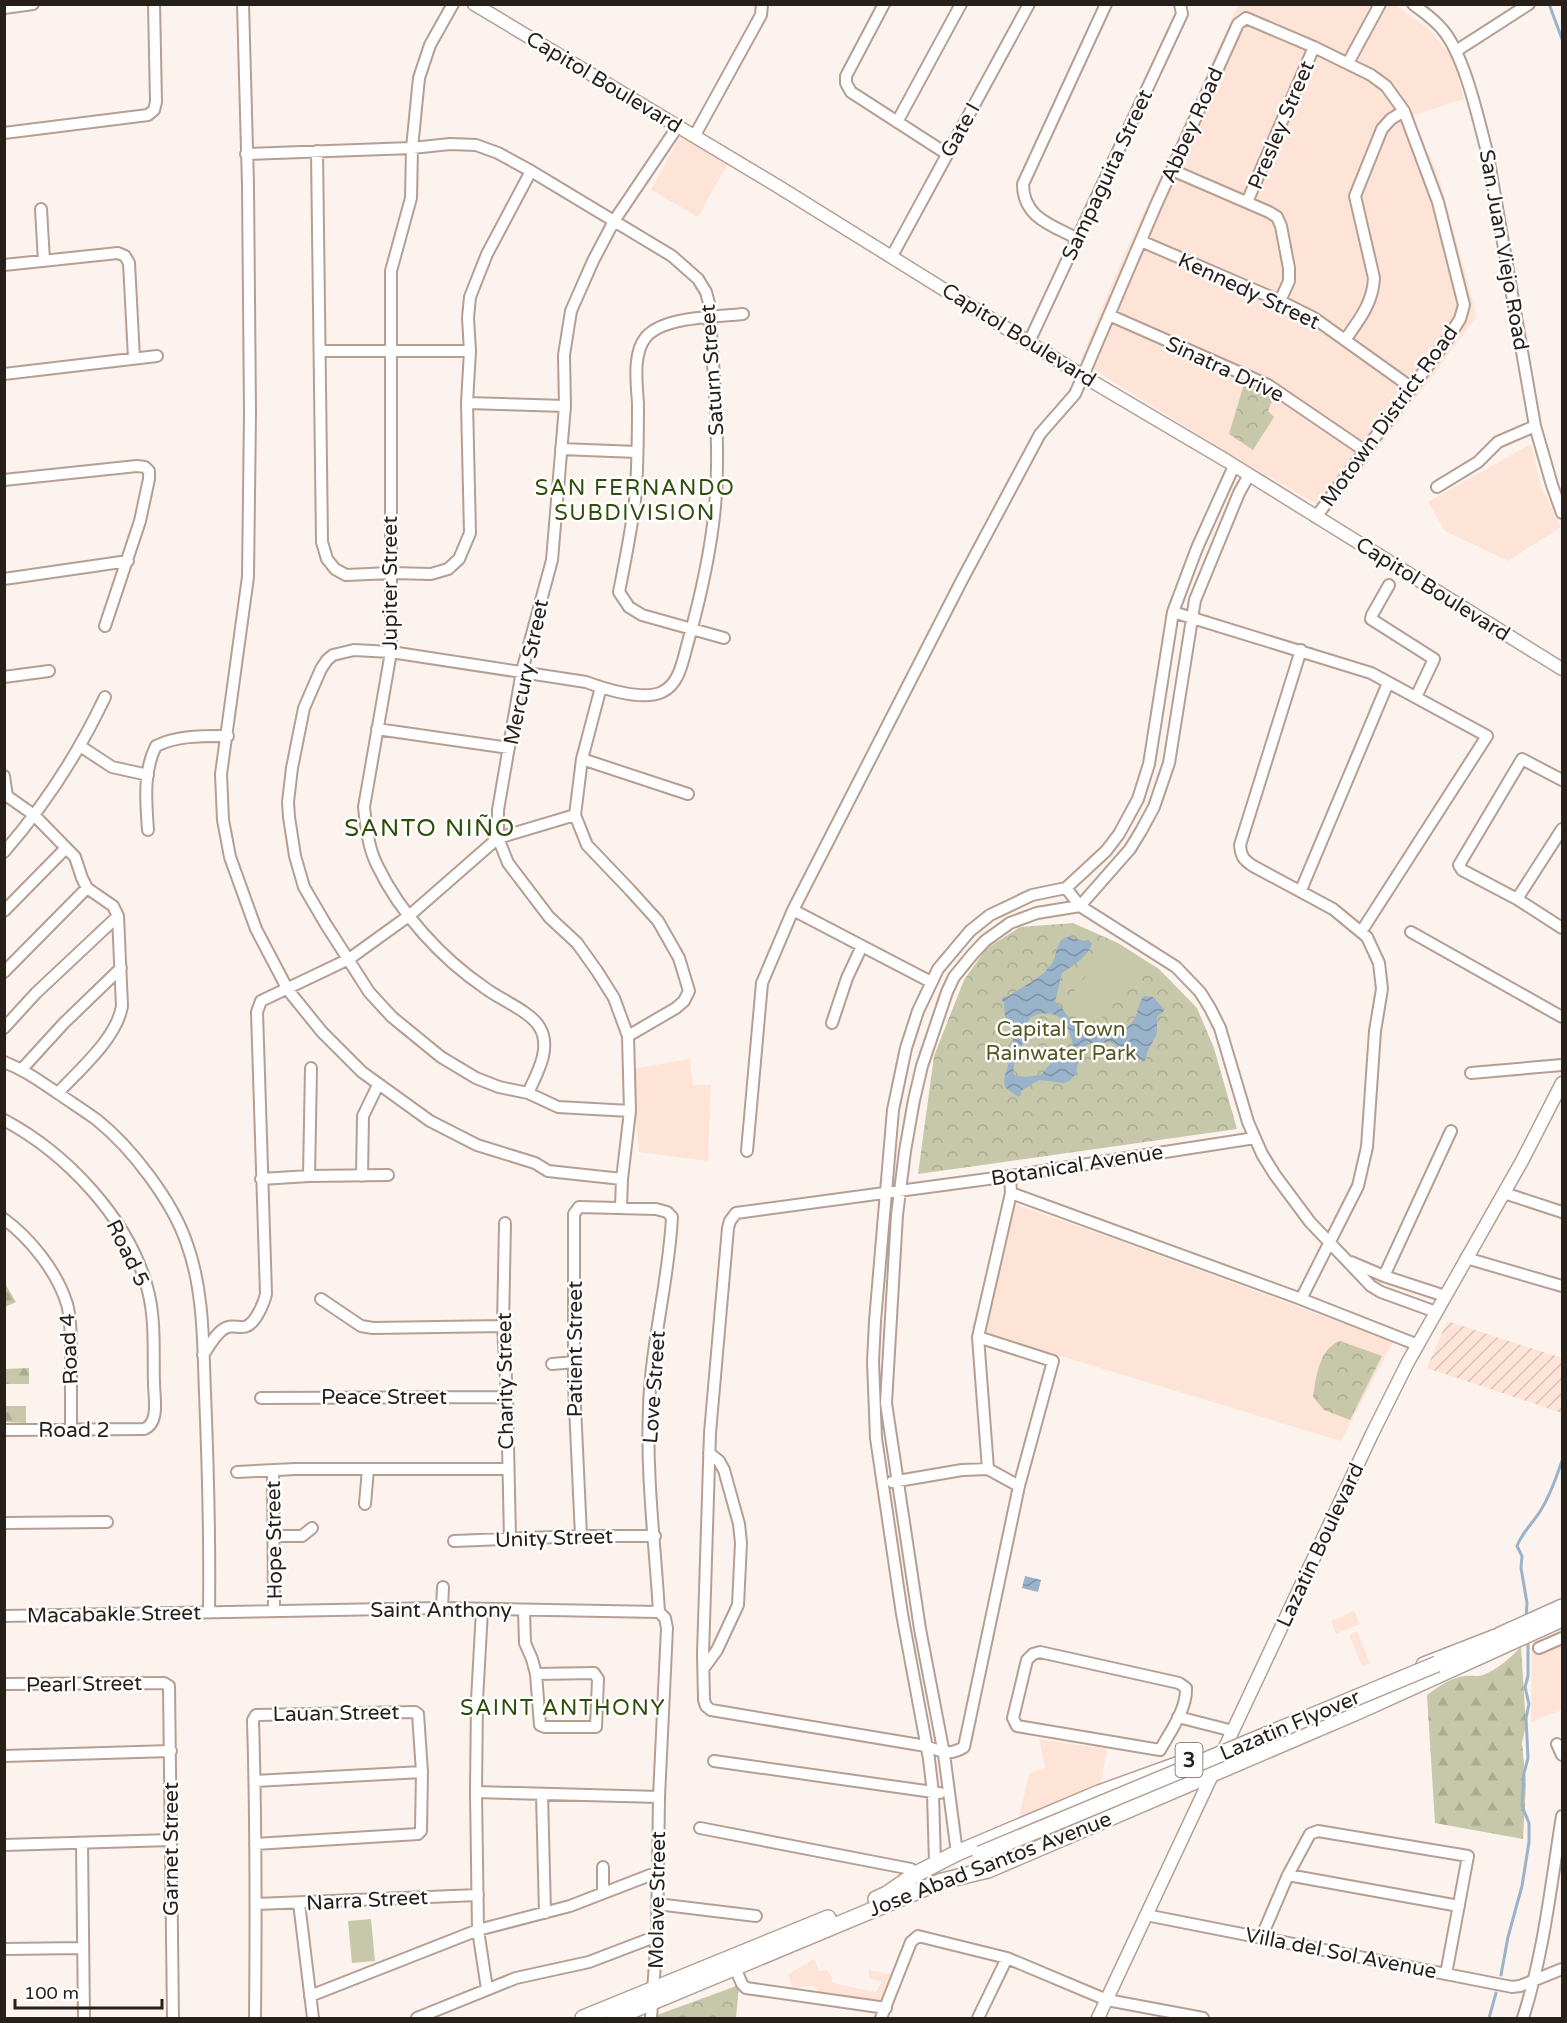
<svg xmlns="http://www.w3.org/2000/svg" width="1567" height="2023" font-family="'Varela Round',sans-serif">
<style>
.built{fill:#fde4d7}
.industrial{fill:url(#industrial-furrows)}
.forest{fill:url(#forest-firs)}
.park{fill:url(#park-crowns)}
.pitch{fill:#c6c8a9}
.water{fill:url(#water-waves);fill-rule:evenodd}
.lines{fill:none;stroke-linecap:round;stroke-linejoin:round}
.stream{stroke:#99b3ca;stroke-width:3}
.minor-casing{stroke:#b59f93;stroke-width:14}
.major-casing{stroke:#b59f93;stroke-width:15}
.highway-casing{stroke:#b59f93;stroke-width:18}
.minor{stroke:#fff;stroke-width:10}
.major{stroke:#fff;stroke-width:12}
.highway{stroke:#fff;stroke-width:15}
.highway-bridge-casing{stroke:#b59f93;stroke-width:18;stroke-linecap:butt}
.highway-bridge{stroke:#fff;stroke-width:15}
.labels{text-anchor:middle;stroke-width:5;stroke-linejoin:round;paint-order:stroke}
.shield{fill:#fff;stroke:#68625f;stroke-width:1.5}
.shield-label{font-size:20px;font-weight:bold;fill:#271f1a}
.street-label{font-size:21px;fill:#271f1a;stroke:#fff}
.park-label{font-size:21px;fill:#565823;stroke:#fff}
.neighbourhood-label{font-size:22px;letter-spacing:1.5px;fill:#2e4e0a;stroke:#fff}
.quarter-label{font-size:24px;letter-spacing:1.5px;fill:#2e4e0a;stroke:#fff}
</style>
<defs>
<pattern id="industrial-furrows" width="10" height="10" patternUnits="userSpaceOnUse" patternTransform="scale(1.5)"><rect width="10" height="10" fill="#fde4d7"/><path d="M-1 1l2-2M0 10L10 0M9 11l2-2" fill="none" stroke="#d9c3b8"/></pattern>
<pattern id="forest-firs" width="22" height="20" patternUnits="userSpaceOnUse" patternTransform="scale(1.5)"><rect width="22" height="20" fill="#c6c8a9"/><path d="M5 1l3.5 6h-7zM16 11l3.5 6h-7z" fill="#aaab91"/></pattern>
<pattern id="park-crowns" width="20" height="18" patternUnits="userSpaceOnUse" patternTransform="scale(1.5)"><rect width="20" height="18" fill="#c6c8a9"/><path d="M2 6a3 3 0 1 1 6 0M12 15a3 3 0 1 1 6 0" fill="none" stroke="#aaab91"/></pattern>
<pattern id="water-waves" width="16" height="10" patternUnits="userSpaceOnUse" patternTransform="scale(1.5)"><rect width="16" height="10" fill="#99b3ca"/><path d="M0 5q4-4 8 0t8 0" fill="none" stroke="#7d91a3"/></pattern>
</defs>
<rect width="100%" height="100%" fill="#fdf3ee"/>
<path class="built" d="M1238,5h158l34,25 22,27 12,42 -52,17 27,61 38,139 -147,196 -102,-59 -148,-92 38,-92z
M681,135l46,30 -29,52 -47,-27z
M1531,444l10,42 20,41 -53,34 -63,-30 -17,-29z
M690,1059l3,26h18l-3,76 -69,-9 -8,-83z
M1014,1204l100,35 279,103 -52,99 -370,-112z
M1354,1611l6,13 -24,10 -5,-13z
M1562,1630v80l-31,12 1,-79z
M1357,1631l13,32 -8,3 -13,-31z
M1039,1739l68,10 -7,38 -82,35 11,-48 16,-7z
M814,1959l5,12 8,-1 5,7v6l44,9 6,-11 -13,-2v-9l27,5 -16,27 -61,-10 -5,-6 -21,2 -5,-14z"/>
<path class="industrial" d="M1447,1321l115,37v55l-135,-45z"/>
<path class="forest" d="M4,1282l12,20 -11,5h-1z
M29,1368v16h-24v-15z
M5,1406h21v17l-21,-1z
M1521,1647l5,78 -4,18 4,42 -3,54 -88,-16 -8,-128c11,-8 23,-17 38,-19 6,-1 13,1 18,-1 15,-6 27,-17 38,-28z"/>
<path class="park" d="M1245,381l29,15 -6,15 6,6 -21,33 -24,-16z
M1073,923l45,20 41,26 38,39 17,40 23,81 -319,45 16,-118 30,-76 22,-31 34,-22z
M1340,1341l42,15 -32,64 -26,-10 -11,-13c3,-19 6,-49 27,-56z
M739,1985l-3,33h-79v-3z"/>
<path class="pitch" d="M1113,942l30,23 -44,56 -30,-23z
M371,1919l4,42 -23,2 -4,-42z"/>
<path class="water" d="M1069,937l16,4 3,-2 4,5c-4,12 -19,22 -30,29l-7,29 7,6 16,23c17,8 47,5 57,-13 4,-8 3,-15 9,-22l9,1 12,13 -8,7v17l-9,16 -3,11 -7,-2 -28,-17 -22,2 -8,8 -4,22 -7,7 -5,2 -25,-3 -18,11v4l-3,2 -13,-10 -1,-7 8,-30 2,-23 -9,-11 -1,-13 -2,-3 1,-3 5,-1c14,-9 32,-17 42,-30 9,-10 4,-28 19,-29zM1038,1014c4,0 10,-1 14,0 13,3 19,21 21,32l-6,7 -13,6 -13,16 -16,2 -10,-2 -2,-3 3,-17 7,-12v-14l7,-11z
M1025,1576l16,4 -3,12 -16,-4z"/>
<g class="lines">
<path class="stream" d="M1549,4l13,35
M1526,1619l1,-16 -6,-35 1,-12 -5,-10c6,-15 16,-23 24,-36 10,-16 15,-32 21,-49
M1501,1975l7,-38 14,-51 7,-44v-19l-7,-17 2,-33 4,-15 -2,-40 3,-14 -4,-17 3,-11v-36
M1489,2018l7,-25"/>
<defs>
<path id="minor" d="M243,4l5,181 2,228 -2,164 -27,197 2,46 7,37 26,72 32,61 34,42 40,40 68,49 47,24 58,18 13,8 74,8
M453,4l-23,41 -11,33 -7,70 -1,50 -20,73v381l-27,155c2,19 4,40 13,58 23,48 64,93 108,123 14,11 47,24 55,40 12,21 -4,47 -12,65
M884,4l-38,72v7l5,9 96,62
M1413,4c10,8 21,15 29,25 23,26 37,93 46,127l47,270 17,59 10,28
M4,8l29,-4
M1456,51l73,-47
M1348,63l32,-59
M897,122l64,-118
M4,133l144,-18 6,-5 2,-8 -2,-98
M695,135l66,-120 1,-11
M317,151l5,391 5,17 8,10 11,6 45,-2 40,1 17,-5 11,-10 11,-26 -3,-130 3,-52 -2,-33 2,-21 17,-43 44,-83
M246,154l166,-6 38,-4 26,1 22,8 33,18 141,85 26,23 8,13 3,11c3,54 9,109 8,164 0,58 -13,118 -29,175 -5,17 -8,42 -26,50 -19,9 -57,-3 -76,-10l-195,-30 -37,-2 -21,5 -6,5 -6,9 -17,39 -12,60 -4,34 1,15 6,39 9,31 21,36 44,69 23,25 49,40 35,21 23,9 29,6 30,14 72,4
M1172,170l97,42 8,5 4,9 8,42v13l-9,20
M1247,202l67,-155
M41,209l3,52
M1078,239c-26,-14 -55,-21 -55,-55l83,-180
M1141,241l139,60 34,17 98,70
M892,256l137,-252
M4,265l114,-12 7,3 4,7 5,95
M1109,315l159,70 97,66
M1345,340c14,-20 28,-37 29,-62l-19,-82 27,-67 9,-10 13,-8
M1029,342l153,-328 -2,-10
M320,351h150
M4,374l153,-18
M467,403l98,3
M561,449l76,3
M4,480l133,-14 8,1 4,4v8l-9,42 -35,105
M1437,487l41,-25 20,-20 37,-16
M4,579l124,-18
M1389,585l-17,30 -1,4 63,40 -18,38
M1173,612l198,61 116,63 -126,196
M724,638l-82,-23 -13,-8 -10,-15c6,-30 12,-60 16,-91 3,-32 3,-65 3,-97 -1,-20 -6,-50 8,-67 18,-21 71,-20 97,-23
M1301,650l-61,195c1,12 4,15 13,21l80,43 34,28 12,26 3,26 -7,42 -8,116 -9,39 -57,113
M4,677l45,-6
M601,687l-19,72 -7,56 12,30 43,45 28,31 21,37 10,33 -5,10 -8,7 -48,28
M377,729l132,19
M80,746l32,21 36,8
M582,759l106,35
M4,776l3,20
M1562,780l-40,-21 -63,106 3,5 55,29 45,29
M7,796l27,19 41,42 7,21 5,10 26,18 5,10 4,90c-5,32 -43,64 -64,87
M148,830c-2,-28 -5,-59 8,-84 22,-11 48,-10 72,-10
M4,852c41,-47 75,-100 101,-155
M1066,888l14,18 96,61 24,25 10,16 10,20 28,94 14,32 13,21 35,47 61,64 10,6 55,20
M1066,888l40,-37 13,-17 19,-35 11,-35 24,-152 24,-64 37,-82
M1301,890l87,-207
M1517,899l45,-70
M793,910l138,72
M4,911l62,-63
M1411,932l151,85
M4,972l83,-84
M832,1023l15,-45 15,-32
M4,1028l32,-35 82,-77
M4,1062c21,8 37,20 55,32 13,9 26,17 38,26 35,28 76,82 90,124 17,47 16,100 18,149 3,73 5,146 4,219
M22,1069l42,-46 57,-55
M1471,1073l91,-8
M4,1120c62,33 124,98 143,167 9,31 6,65 7,96 0,14 6,40 -10,46l-140,1
M747,1151l15,-168 31,-73 169,-330 78,-146 35,-40 8,-18 73,-171 82,-181 8,-6 68,29 57,28 15,11 18,25 34,91 26,103 -4,14 -13,21 -131,177
M309,1176l2,-108
M362,1176l1,-60 15,-31
M261,1179l48,-3 79,-1
M1011,1193l290,106 117,46
M1504,1193l58,19
M621,1207l1,-28 8,-68 -2,-75 -14,-38 -17,-27 -20,-28 -28,-26 -41,-54 -10,-25v-28l24,-139 30,-111 13,-154 -1,-51 7,-44 22,-50 21,-40 64,-95
M4,1219c27,20 53,53 63,85 4,15 4,31 4,46 0,27 0,53 0,79
M505,1223l-2,103 4,71 3,142
M1466,1258l96,28
M1351,1262l33,14 61,20
M1384,1276l67,-145
M321,1299l40,27 12,2 130,-2
M978,1337l75,24 -34,125 -55,261c-14,9 -23,5 -38,-1l-215,-36 -5,-4 -2,-6 -1,-46 7,-221 18,-205 2,-7 6,-8 274,-37 245,-38
M203,1355c6,-8 14,-25 25,-28 6,-2 14,2 19,-1 9,-4 17,-23 19,-32l-9,-282 4,-11 88,-42 61,-44 88,-77 77,-23
M552,1364l23,-2
M261,1398l246,-1
M988,1469l-10,-132 33,-144 -1,-17
M273,1470l1,140
M237,1472l58,-3h212
M892,1482l70,-12 26,-1 31,17
M365,1504l3,-35
M4,1523l103,-1
M275,1536h27l10,-8
M581,1536l-7,-152v-170l5,-7 77,2 11,3 5,5c-3,63 -21,126 -23,190 -3,68 6,137 10,205
M454,1541l127,-5h74
M442,1608l1,-21
M482,1610l-5,90 -1,92 2,138 9,59
M524,1611l1,32 7,16 4,15 4,51 5,2h51l2,-48 -4,-6 -58,1
M4,1616l438,-8 217,4
M1539,1648l23,-10
M1040,1652l139,31 7,5c1,21 -16,44 -26,62l-143,-24 -4,-8 14,-58 6,-6z
M704,1668l13,-18 21,-45 3,-62 -2,-19 -15,-54 -5,-9 -10,-8
M4,1684l160,-1 5,3 4,332
M1178,1717l55,14
M1557,1744l5,11
M4,1756l167,-5
M714,1761l226,32
M255,1781l167,-9
M476,1792l183,5
M542,1794l3,119
M700,1828l211,41 5,5
M82,1844l2,174
M255,1844l163,-10 3,-3 1,-59 -4,-58 -3,-2 -159,3 -3,5c3,100 3,199 2,298
M4,1845l167,-5
M957,1853l-13,-99 -24,-125 -34,-226 11,-188 8,-64 9,-51 8,-34 25,-74 7,-15 18,-22 13,-14 25,-18 27,-10 43,-7 50,-57 11,-18 13,-24 15,-44 26,-163 44,-107 10,-18
M935,1863l-2,-70 -4,-34 -27,-145 -26,-176 -3,-76 2,-41 18,-211 13,-62 12,-37 20,-42 32,-38 20,-16 42,-20 34,-7
M603,1867v26
M1288,1875l171,31
M299,1903l14,115
M256,1904l222,-9
M657,1904l99,12
M1146,1915l366,72 8,-1 42,-17
M1261,1938l27,-63 22,-41 8,-3 150,25 -22,118
M4,1949l78,-1
M733,1963l9,21 4,4 140,20
M310,1996l168,-66 92,-24 88,-34
M417,2018l99,-40 73,-16 68,-26
M651,2018l6,-82 2,-139 8,-169 -2,-10 -6,-6
M881,2018l30,-76 7,-6 89,22 100,42 96,18
M978,2018l29,-60
M1523,2018c21,-65 28,-134 39,-202"/>
<path id="major" d="M474,4l305,183 304,189 144,85 335,208
M1098,2018l274,-584 36,-72 114,-201 40,-78"/>
<path id="highway" d="M1500,1635l62,-28
M1424,1665l72,-28
M876,1899l11,-5 29,-20 41,-21 142,-60 83,-30
M583,2018l245,-100
M614,2018l328,-137 46,-11 371,-159 203,-92"/>
</defs>
<use href="#minor" class="minor-casing"/>
<use href="#major" class="major-casing"/>
<use href="#highway" class="highway-casing"/>
<use href="#minor" class="minor"/>
<use href="#major" class="major"/>
<use href="#highway" class="highway"/>
<defs>
<path id="highway-bridge" d="M980,1854l457,-190"/>
</defs>
<use href="#highway-bridge" class="highway-bridge-casing"/>
<use href="#highway-bridge" class="highway-bridge"/>
</g>
<g class="labels">
<rect class="shield" x="1175.5" y="1743" width="27" height="34" rx="4.5"/>
<g class="shield-label">
<text x="1189" y="1767">3</text>
</g>
<g class="street-label">
<text transform="translate(604 82) rotate(31)" y="7">Capitol Boulevard</text>
<text transform="translate(1192 125) rotate(-66)" y="7">Abbey Road</text>
<text transform="translate(1281 125) rotate(-67)" y="7">Presley Street</text>
<text transform="translate(960 130) rotate(-61)" y="7">Gate I</text>
<text transform="translate(1107 175) rotate(-65)" y="7">Sampaguita Street</text>
<text transform="translate(1504 250) rotate(80)" y="7">San Juan Viejo Road</text>
<text transform="translate(1249 291) rotate(25)" y="7">Kennedy Street</text>
<text transform="translate(1019 335) rotate(32)" y="7">Capitol Boulevard</text>
<text transform="translate(1225 369) rotate(25)" y="7">Sinatra Drive</text>
<text transform="translate(712 370) rotate(-94)" y="7">Saturn Street</text>
<text transform="translate(1389 416) rotate(-54)" y="7">Motown District Road</text>
<text transform="translate(390 583) rotate(-90)" y="7">Jupiter Street</text>
<text transform="translate(1433 589) rotate(32)" y="7">Capitol Boulevard</text>
<text transform="translate(526 672) rotate(-78)" y="7">Mercury Street</text>
<text transform="translate(1077 1165) rotate(-9)" y="7">Botanical Avenue</text>
<text transform="translate(128 1253) rotate(64)" y="7">Road 5</text>
<text transform="translate(69 1349) rotate(-93)" y="7">Road 4</text>
<text transform="translate(575 1349) rotate(-90)" y="7">Patient Street</text>
<text transform="translate(505 1381) rotate(-91)" y="7">Charity Street</text>
<text transform="translate(654 1387) rotate(-86)" y="7">Love Street</text>
<text x="384" y="1404">Peace Street</text>
<text x="74" y="1437">Road 2</text>
<text transform="translate(554 1538) rotate(-2)" y="7">Unity Street</text>
<text transform="translate(274 1540) rotate(-91)" y="7">Hope Street</text>
<text transform="translate(1320 1545) rotate(-65)" y="7">Lazatin Boulevard</text>
<text x="441" y="1617">Saint Anthony</text>
<text transform="translate(114 1614) rotate(-1)" y="7">Macabakle Street</text>
<text transform="translate(84 1684) rotate(-1)" y="7">Pearl Street</text>
<text transform="translate(336 1713) rotate(-1)" y="7">Lauan Street</text>
<text transform="translate(1290 1725) rotate(-23)" y="7">Lazatin Flyover</text>
<text transform="translate(171 1849) rotate(-90)" y="7">Garnet Street</text>
<text transform="translate(990 1864) rotate(-21)" y="7">Jose Abad Santos Avenue</text>
<text transform="translate(367 1900) rotate(-3)" y="7">Narra Street</text>
<text transform="translate(657 1900) rotate(-89)" y="7">Molave Street</text>
<text transform="translate(1341 1953) rotate(11)" y="7">Villa del Sol Avenue</text>
</g>
<g class="park-label">
<text x="1061" y="1036">Capital Town<tspan x="1061" dy="24">Rainwater Park</tspan></text>
</g>
<g class="neighbourhood-label">
<text x="635" y="495">SAN FERNANDO<tspan x="635" dy="25">SUBDIVISION</tspan></text>
<text x="563" y="1715">SAINT ANTHONY</text>
</g>
<g class="quarter-label">
<text x="430" y="836">SANTO NIÑO</text>
</g>
</g>
<rect width="1567" height="2023" fill="none" stroke="#271f1a" stroke-width="12"/>
<path d="M15 1999v9h147v-9" fill="none" stroke="#271f1a" stroke-width="3"/>
<text x="24" y="1999" font-size="18" fill="#271f1a" stroke="#ffffff" stroke-width="4.5" paint-order="stroke">100 m</text>
</svg>
